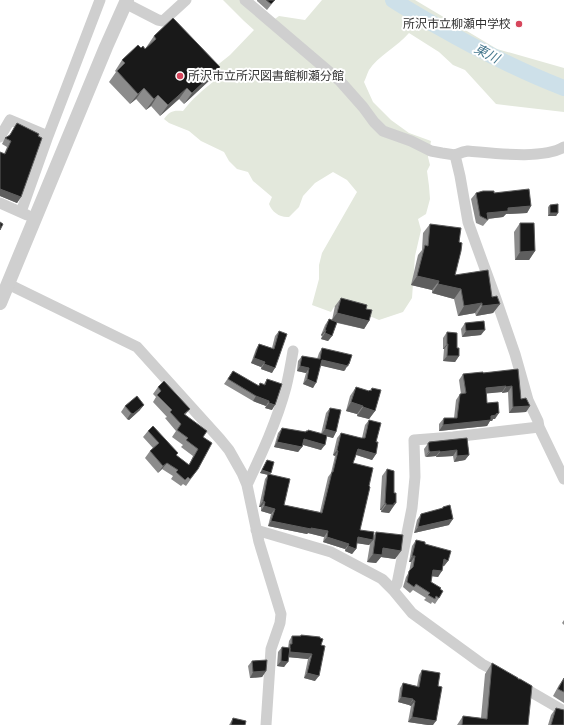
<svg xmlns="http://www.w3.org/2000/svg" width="564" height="725" font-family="Signika,'Noto Sans JP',sans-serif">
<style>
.green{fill:#e3e8dc}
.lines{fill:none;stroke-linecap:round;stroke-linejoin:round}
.river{stroke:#cde0e9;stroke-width:16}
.minor{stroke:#cfcfcf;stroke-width:11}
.tertiary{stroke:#cfcfcf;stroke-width:14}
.wall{fill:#8c8c8c}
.shaded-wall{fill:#5e5e5e}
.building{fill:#191919;stroke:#5e5e5e}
.poi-dot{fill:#d7465c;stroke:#fff;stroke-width:1.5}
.labels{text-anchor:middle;stroke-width:4;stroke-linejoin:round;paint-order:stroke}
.poi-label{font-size:12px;fill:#323232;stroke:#fff;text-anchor:end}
.water-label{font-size:13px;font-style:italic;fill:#46788e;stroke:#fff}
</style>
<rect width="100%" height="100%" fill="#fff"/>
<path class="green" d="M223,0h18l27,24 11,-8 26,4 17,-20h93l82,49 67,19v44l-68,-8 -31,-34 -12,-5 -14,-13 -30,-19c-11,13 -32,24 -40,37 -2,4 -3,8 -5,12l9,20 18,18 18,13 22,8 -3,16 2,8 -3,6 2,15 1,13 -4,15 -8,5 3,11 -6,26 -3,42 -9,14 -24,8 -19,-8 -9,-7 -17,2 -3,5 -19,-7 7,-26v-14l3,-12 35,-61 -10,-12 -14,-8 -18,11 -12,13 -4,11 -10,10c-9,1 -17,-5 -20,-13l3,-7 -19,-16 -5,-9 -11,-3 -8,-8 -5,-9 -23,-11 -12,-10 -20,-8 -5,-4c6,-8 9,-9 19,-8 9,-12 20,-21 31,-30l-1,-8 2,-6 15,-12 24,-25 -10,-9z"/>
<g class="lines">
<path class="river" d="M393,0c14,9 28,17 42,25 42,24 84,46 129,63"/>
<path class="minor" d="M245,0l95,81 23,26 11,15 9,9 28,10 20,10 11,2 13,2 5,21 8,46 28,77 19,55 13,46 10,21 1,6 25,52
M125,3l33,17 5,1 23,-21
M0,137l10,-17 38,16
M455,155l8,-3 5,-1c25,2 75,9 96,-4
M0,203l27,12
M21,212l27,-76 52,-136
M8,284l129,63 83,92 9,11 13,23 5,12 12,57 22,72 -1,9 -9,26 -5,76
M247,485c15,-32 30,-64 39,-98 3,-12 5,-24 7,-36
M256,530l75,22 51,27 11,11 19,23 70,51 19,10
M393,590l4,-6 15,-76 3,-31 -1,-37 39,-3 86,-10
M519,685l45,26"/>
<path class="tertiary" d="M0,303l106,-256 21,-47"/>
</g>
<path class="wall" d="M257,0h18l-8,10 -10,-9z
M154,36l58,42 -28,26 -5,-5 -19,17 -9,-10 -5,4 -10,-11 -6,5 -21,-22 7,-10 -1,-1 7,-11 19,-12 4,1z
M17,123l4,74 -4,6 -17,-7v-44l4,2 3,-7 -5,-3 3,-6 4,-2z
M476,193h18l37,13 -4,7 -21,1 -3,3 -15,2v1l-5,6 -7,-3 -5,-24z
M550,205l8,8 -2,3h-8v-9z
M520,223l15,28 -6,9h-14l-1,-28z
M430,224l25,51 37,22 8,7 -7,9 -17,3 -1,-3 -17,3 -4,-17 -22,-6v-3l-21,-5 7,-30 4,-5 1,-17z
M341,298l25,11 3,12 -5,8 -27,-6 -5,13 -4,5 -7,-2 1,-3 -1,-1 4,-10 4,-6 3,1 3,-14z
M465,323l16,12 -19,2 -1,-8z
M279,331l-7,42 -11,-4v-2l-10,-4 5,-14 3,-5 13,4 3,-12z
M447,332l12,24 -4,6 -12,-1 1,-12h-1v-11z
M322,348l24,21 -2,2 -24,-6 -7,23 -10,-4 3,-11 -9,-2 1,-10 4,-5 15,3 2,-6z
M518,369l3,30 9,7 -4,6 -17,1 -1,-21 -6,1v-1l-16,1 1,10 8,16h-2l-1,2h-2l-3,5 -48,5v-7l5,-6h10l2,-18 4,-6h1l-2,-14 4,-6 20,-1z
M233,371l25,15 2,-3 4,1 3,-5 5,31 -7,-2 1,-2 -13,-5 -29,-17z
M158,387l32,22 -5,6 18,22 -5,32 -12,17 -3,-2 -2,2 -10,-7 2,-3 -11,-7 -4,4 -13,-15 5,-7 3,-3 -10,-11 5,-6 30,22 -2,2 13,10 4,-9 -12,-9 2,-2 -11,-8 4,-6 -11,-13 2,-1 -14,-15 3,-5 -3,-3z
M356,387l13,4 3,-3 3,23 -6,8 -12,-3v-2l-11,-3 4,-15z
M125,406l15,4 -11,10 -2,-1 -6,-7z
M330,408l6,24 -3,6 -6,-2 -6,14 -18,-5 -1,2 -4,5 -24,-5 4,-14 4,-5 23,4 1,-1 15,3 5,-21z
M369,420l7,22v12l-4,6 -16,-5 -3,8 16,23 -9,44 13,7 3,-5 25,19 -6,8 -14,-2 -5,6 -9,-1 3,-18 -1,1 -12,-2 -1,6 -4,5 -7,-3v-2l-22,-7 1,-5 -16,-4 -1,1 -39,-8 3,-12 -10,-3v-4h-2l6,-28 3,-4 -8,-2 7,-13 4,13 -2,1 15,31 36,7 8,-35 3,-4 4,-17 -2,-1 4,-17 4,-5 20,5h1l3,-13z
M467,438l2,17 -4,5 -11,2 -1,-6 -17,1v-1l-10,1v-1l-1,1 -1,-8 5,-7z
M387,469l4,41 -2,3 -8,-1v-2h-1l2,-34z
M443,507l6,18 -35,8 3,-13 4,-6 21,-5z
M416,540l9,4 23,17 -4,5h-1l-5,11 -6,-1 -1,6 9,7 -1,9 -4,6 -3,-2 -1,2 -7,-4 2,-2 -13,-8 -3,3 -7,-6 3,-10 3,-5 2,-10h-2l3,-16z
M564,620v5l-2,-2z
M301,635l19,3 1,7 -6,36 -11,-3 4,-19 -19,-2 -5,10 -7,-1 1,-14 4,-5 6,1 1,-7 3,-5h8z
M252,661l14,10 -4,6 -12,1 -2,-12z
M492,663l36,62h-71l6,-9 18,2 4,-44z
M422,670l16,16 -5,39h-5l-20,-3 3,-16 -2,-1 -11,-3 2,-14 3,-5 14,3 2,-11z
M564,678v25l-11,-7 6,-11z
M556,708l8,17h-16l3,-10z
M233,718l12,7h-16z"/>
<path class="shaded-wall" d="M220,67l-8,11 -28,26 8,-11z
M144,88l-8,11 -6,5 8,-10z
M187,88l-8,11 -19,17 8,-11z
M158,95l-7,11 -5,4 8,-11z
M0,189l21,8 -4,6 -17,-7z
M531,206l-4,7 -21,1 -3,3 -17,2 1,-6 21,-5z
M550,213h8l-2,3h-8z
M535,251l-6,9h-14l5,-8z
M417,276l22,5 -7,9 -21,-5z
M438,284l23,5 -7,10 -22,-6z
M482,303l-7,10 -17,3 6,-10z
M500,304l-7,9 -17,3 6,-10z
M337,313l32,8 -5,8 -33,-8z
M325,330h1l-4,6 -1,-1z
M485,330l-4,5 -19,2 4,-6z
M325,333l7,3 -4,5 -7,-2z
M447,344h1l-4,5h-1z
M447,356h12l-4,6 -12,-1z
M254,358l11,4 -4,5 -10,-4z
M322,360l27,4 -5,7 -26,-6z
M264,364l11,4 -3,5 -11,-4z
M300,366l9,2 -3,5 -9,-2z
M307,379l9,4 -3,5 -10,-4z
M506,386l-4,6 -20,2 4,-6z
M512,386l-4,6 -6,1 4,-6z
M256,396l13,5 -3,5 -13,-5z
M351,402l12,4 -6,8 -11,-3z
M269,403l6,2 -3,5 -7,-2z
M144,405l-4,5 -11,10 -2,-1 4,-6z
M530,406l-4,6 -17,1 4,-6z
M363,407l12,4 -6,8 -12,-3z
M499,413l-4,6h-2l-1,2h-2l-3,5 -48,5 4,-6 48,-9 5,-2z
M325,429l11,3 -3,6 -12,-3z
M304,439l21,6 -4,5 -21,-6z
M277,442l25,5 -4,5 -24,-5z
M358,449l18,5 -4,6 -18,-6z
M337,450l1,1 -3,5 -2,-1z
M457,450l-4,6 -17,1 4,-5z
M429,451h1l-4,5 -1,1z
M440,451l-4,5 -10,1 4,-5z
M469,455l-4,5 -11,2 3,-6z
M167,463l-5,6 -4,4 5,-7z
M262,470l9,3 -2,2 -9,-2z
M263,501l2,1 -4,5h-2z
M385,503h1l-5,7h-1z
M394,503h2l-7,10 -8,-1 5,-7z
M264,506l11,3 -4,5 -10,-3z
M453,519l-4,6 -35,8 4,-6z
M271,521l40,7 17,3 -4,6 -16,-4 -1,1 -39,-8z
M327,537l22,7 -4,5 -22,-7z
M358,537l15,3 -4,5 -14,-2z
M348,546l8,3 -4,5 -7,-3z
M383,548l18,3 -6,8 -14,-2 -5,6 -9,-1 6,-8z
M412,556h3l-4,6h-2z
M444,559l4,2 -4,5 -4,-1z
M433,570l9,1 -4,6 -8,-1z
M290,652l22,2 -4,5 -22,-2z
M281,661l7,1 -4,5 -7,-1z
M266,671l-4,6 -12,1 3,-6z
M307,673l12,3 -4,5 -11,-3z
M401,697l12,2 -4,6 -11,-3z
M413,700l2,1 -4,5 -2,-1z
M412,717l24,4 -3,4h-5l-20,-3z"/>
<path class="building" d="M266,0h9l-4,4z
M173,18l47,49 -28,26 -5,-5 -19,17 -10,-10 -4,4 -10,-11 -6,6 -21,-23 8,-8 -3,-3 16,-15 3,3 2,-2 2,3 11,-10 -2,-3z
M17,123l22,11 -1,2 4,2 -21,59 -21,-8v-37l5,2 6,-13 -6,-3 5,-3z
M529,189l2,17 -23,2v3l-21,2 1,7 -8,-4 -4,-23 7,-2h11v2z
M558,204v9h-8v-8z
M0,222l3,2 -3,6z
M520,223h14l1,28 -15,1z
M430,224l31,4 -2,14 3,1 -1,8 -6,24 33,-5 4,27 5,-1 3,8 -18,2v-3l-18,3 -3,-17 -23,-5 1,-3 -22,-5 8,-31 3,1z
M341,298l26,7 -1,4 6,1 -3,11 -32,-8z
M329,319l8,3 -5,14 -7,-3 1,-3h-1z
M484,321l1,9 -19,1 -1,-8z
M279,331l8,3 -12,34 -11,-4 1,-2 -11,-4 5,-14 15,5z
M447,332l10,1v15h2v8h-12l1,-12h-1z
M322,348l30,7 -3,9h-1v2l-26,-6 -6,23 -9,-4 2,-11 -9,-2 2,-10 18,3z
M518,369l3,30 5,-1 4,8 -17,1 -1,-21 -6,1v-1l-20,2 1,15 11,-1 1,11 -3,1v1l-5,1v4l-48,5 1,-7h13l3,-24 6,-1 -3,-19 20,-2v1z
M233,371l26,15 1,-3 5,2 2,-6 15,5 -7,21 -6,-2v-2l-13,-5 -28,-17z
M164,381l26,28 -6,5 23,17 -4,6 9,6 -14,26 -8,10 -2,-2 -3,3 -9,-8 2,-2 -11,-7 -4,3 -13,-15 9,-8 -11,-12 5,-5 25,27 -2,2 13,10 9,-16 -12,-9 2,-2 -11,-8 4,-6 -11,-12 2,-2 -15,-15 4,-4 -3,-4z
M356,387l13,4 1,-1 1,1 1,-3 9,2 -6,21 -12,-4v-1l-12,-4z
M137,396l7,9 -11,9 -2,-1 -6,-7z
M330,408l11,2 -5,22 -11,-3z
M369,420l12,3 -5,19h2l-2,12 -18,-5 -5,14 20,5 -4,18 1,1 -10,43 14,2 -1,8 -15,-3 -2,12 -8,-3 1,-2 -22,-7 1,-6 -17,-3v1l-40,-8 4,-12 -11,-3 1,-4 -2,-1 5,-27 22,5 -6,26 38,8 10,-41h1l5,-21 -1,-1 4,-17 20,5h4z
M282,428l24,4v-1h2v-1l19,5 -2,10 -21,-6 -2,8 -25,-5z
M467,438l2,17 -12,1v-6l-17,2v-1l-10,1v-1h-1l-1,-8h1v-1z
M267,460l7,2 -3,11 -9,-3z
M387,469l7,2v22h2v10h-2v2h-8v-2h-1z
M450,505l3,14 -35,8 3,-13 22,-6v-1z
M376,532l27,3 -2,16 -18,-3 -1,7 -9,-1z
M416,540l9,2v2l26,7 -3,10 -4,-2 -2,12 -9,-1 -2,12 10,6 -1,1 3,2 -4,7 -3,-2 -1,3 -7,-4 2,-2 -14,-9 -2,3 -7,-5 2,-11 4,-4 2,-11h-3z
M301,635l19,2v1l3,1 -2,6 4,1 -6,30 -12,-3 5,-19 -22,-2v-8h2v-8h9z
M282,647l8,1 -2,14 -7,-1z
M267,660l-1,11 -13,1 -1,-11z
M492,663l26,15v1h2l12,7 -4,39h-66l1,-9 24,3z
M422,670l18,3 -2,13 4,1 -6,34 -24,-4 3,-16 -2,-1v-1l-12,-2 2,-14 16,4z
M564,678v14l-6,-3z
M556,708l8,2v15h-13z
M233,718l13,3 -1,4h-14z"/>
<g class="poi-dot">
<circle cx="519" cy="24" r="4"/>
<circle cx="180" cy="76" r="4"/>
</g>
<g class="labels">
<g class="poi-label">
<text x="511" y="28">所沢市立柳瀬中学校</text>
<text x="188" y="80" text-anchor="start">所沢市立所沢図書館柳瀬分館</text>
</g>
<g class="water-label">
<text transform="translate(487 53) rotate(27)" y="5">東川</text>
</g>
</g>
</svg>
